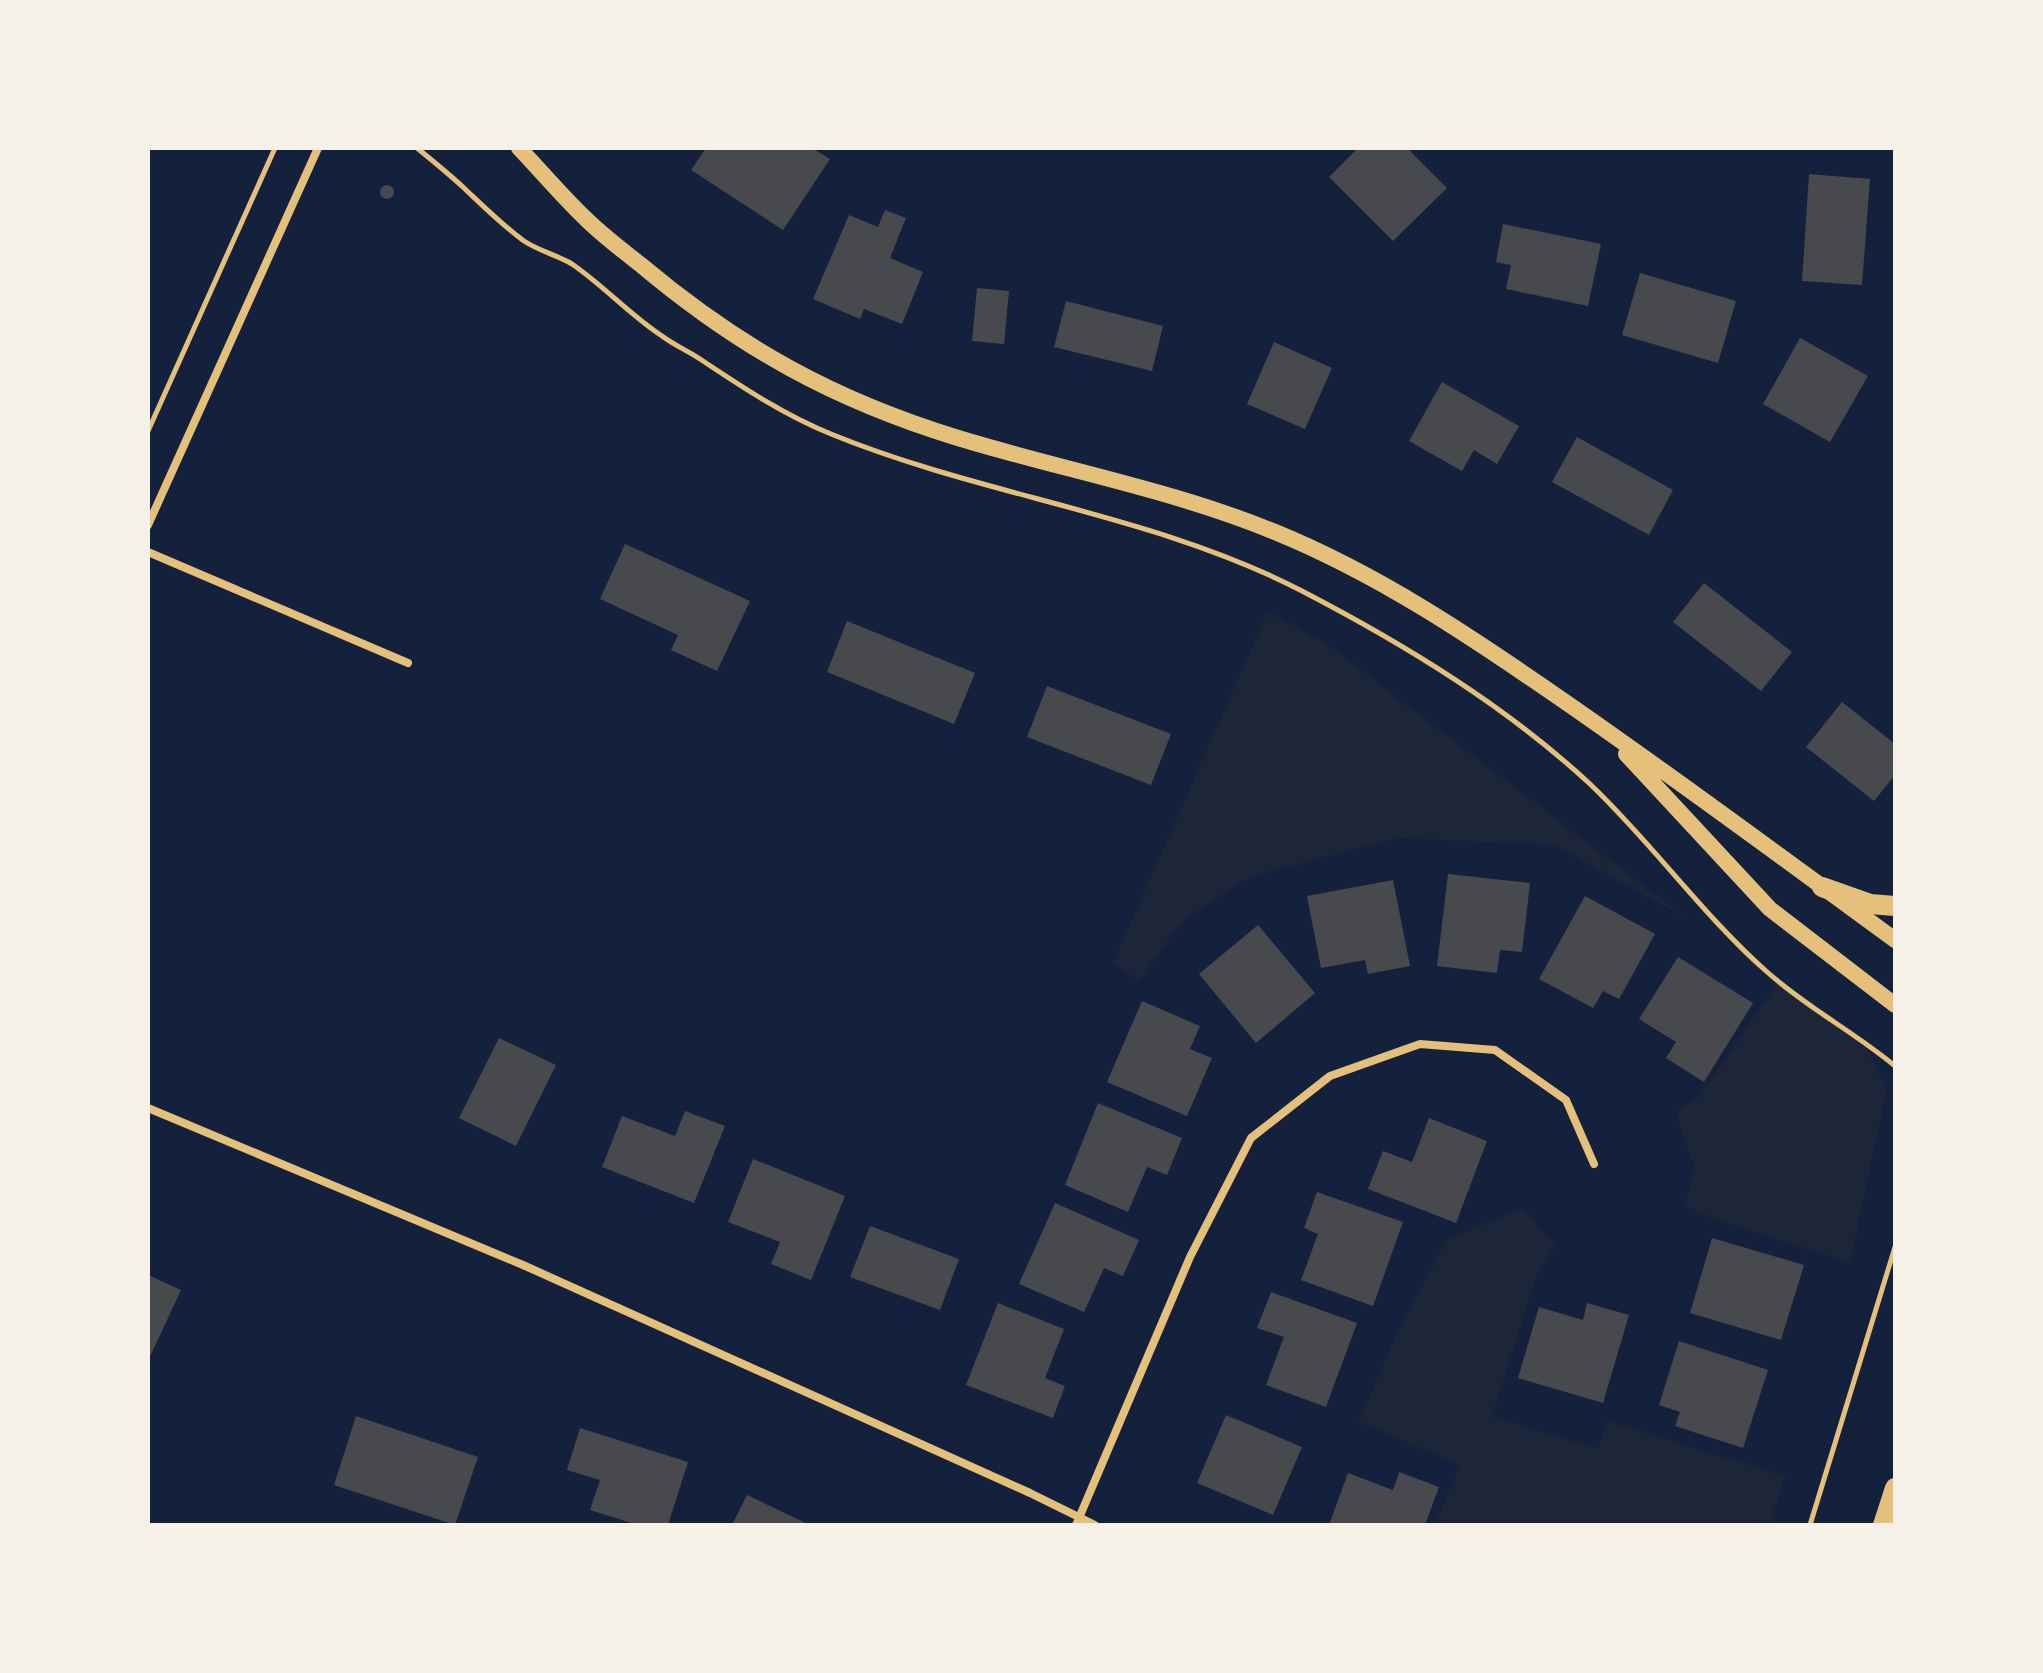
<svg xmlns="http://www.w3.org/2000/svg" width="2043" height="1673" font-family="Ubuntu,sans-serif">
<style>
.green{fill:#1d2539}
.building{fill:#48494c}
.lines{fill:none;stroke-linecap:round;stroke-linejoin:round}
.path{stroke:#e5c07b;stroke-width:5}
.minor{stroke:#e5c07b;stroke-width:8}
.secondary{stroke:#e5c07b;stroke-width:16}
.primary{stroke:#e5c07b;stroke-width:20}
</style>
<rect width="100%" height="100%" fill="#14213d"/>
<path class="green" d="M1268,611l60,34 359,274 -132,-74 -157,-7 -146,38 -69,44 -44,61 -26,-18z
M1777,984l89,64 21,41 -37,173 -134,-42 -30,-14 8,-40 -18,-52 24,-18z
M1522,1208l33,37 -17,27 -46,144 106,33 9,-28 178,55 -15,49h-335l25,-60 -101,-44 37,-86 50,-94z"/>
<path class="building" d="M706,148h106l18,11 -47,71 -92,-60z
M1358,148h49l40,40 -54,53 -64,-64z
M1809,174l61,5 -8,106 -60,-4z
M380 192a7 7 0 1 1 14 0a7 7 0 1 1-14 0Z
M885,210l21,8 -16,40 33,14 -21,52 -38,-15 -4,10 -47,-20 36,-84 29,12z
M1503,224l98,20 -13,62 -82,-17 5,-24 -15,-3z
M1640,273l96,28 -18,62 -96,-28z
M977,288l32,3 -5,53 -32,-3z
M1066,301l97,25 -11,45 -98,-24z
M1800,338l68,38 -38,66 -67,-38z
M1274,342l58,26 -27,61 -58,-25z
M1442,382l77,44 -22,38 -23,-14 -12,21 -53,-30z
M1577,437l96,53 -24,45 -97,-53z
M625,544l125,57 -33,70 -46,-21 7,-15 -78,-36z
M1704,583l88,69 -31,39 -88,-69z
M847,621l128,52 -21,51 -127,-52z
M1047,686l124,48 -20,51 -124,-48z
M1842,702l53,42v31l-21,26 -68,-54z
M1448,874l82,9 -8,69 -22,-2 -3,23 -60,-7z
M1393,880l17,86 -42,8 -3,-14 -44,8 -14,-72z
M1585,896l70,38 -36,65 -16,-8 -10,17 -54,-29z
M1258,925l57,68 -59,50 -57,-69z
M1678,957l75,46 -49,79 -38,-24 10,-16 -37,-23z
M1142,1001l58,25 -10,23 22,9 -25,58 -80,-34z
M499,1038l57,27 -40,81 -57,-28z
M1098,1103l84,35 -15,37 -20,-8 -19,45 -63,-27z
M685,1111l40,15 -31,77 -92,-36 20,-51 53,20z
M1429,1118l58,23 -31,82 -88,-34 15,-38 29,11z
M753,1159l92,37 -34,84 -40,-16 9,-22 -52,-20z
M1317,1192l86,30 -30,84 -72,-26 17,-46 -14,-6z
M1055,1203l84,37 -16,36 -19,-8 -20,44 -65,-28z
M870,1226l89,33 -19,51 -90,-33z
M1712,1238l92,27 -23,75 -91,-27z
M148,1275l33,15 -33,71z
M1271,1292l86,31 -31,84 -60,-22 18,-48 -27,-9z
M998,1303l66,26 -19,49 20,8 -12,32 -87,-33z
M1587,1303l42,12 -26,88 -85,-25 21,-71 44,13z
M1679,1341l89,29 -25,78 -68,-22 5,-14 -21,-7z
M1226,1415l76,32 -29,68 -76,-32z
M356,1416l122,41 -23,68 -121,-40z
M580,1428l108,34 -20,63h-30l-48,-15 10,-30 -33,-10z
M1399,1472l40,15 -14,38h-96l19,-52 45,17z
M747,1495l63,30h-78z"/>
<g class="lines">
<path class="path" d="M417,148c16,13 32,26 47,40 20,19 38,37 60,53 15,10 33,14 48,23 32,22 58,51 90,72 12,9 26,15 38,23 42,28 84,56 131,75 154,63 323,80 471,157 102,53 204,115 288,193 62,59 112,130 176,187 40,36 88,61 129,95
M148,431l127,-283
M1810,1525l85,-278"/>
<path class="minor" d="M148,525l170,-377
M148,552l260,111
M148,1108l375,157 507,228 65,32
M1076,1525l114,-268 61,-119 79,-62 90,-32 75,6 71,50 28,64"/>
<path class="secondary" d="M519,148c22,23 43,48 66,70 17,17 37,32 56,47 99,83 193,135 317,173 105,32 215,52 317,94 103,42 195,104 286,167 113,78 223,160 334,241
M1626,754l144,155 125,96"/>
<path class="primary" d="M1822,887l48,17 25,2
M1883,1525l12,-37"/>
</g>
<rect width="2043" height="1673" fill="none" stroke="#f6f1e7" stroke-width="300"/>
</svg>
